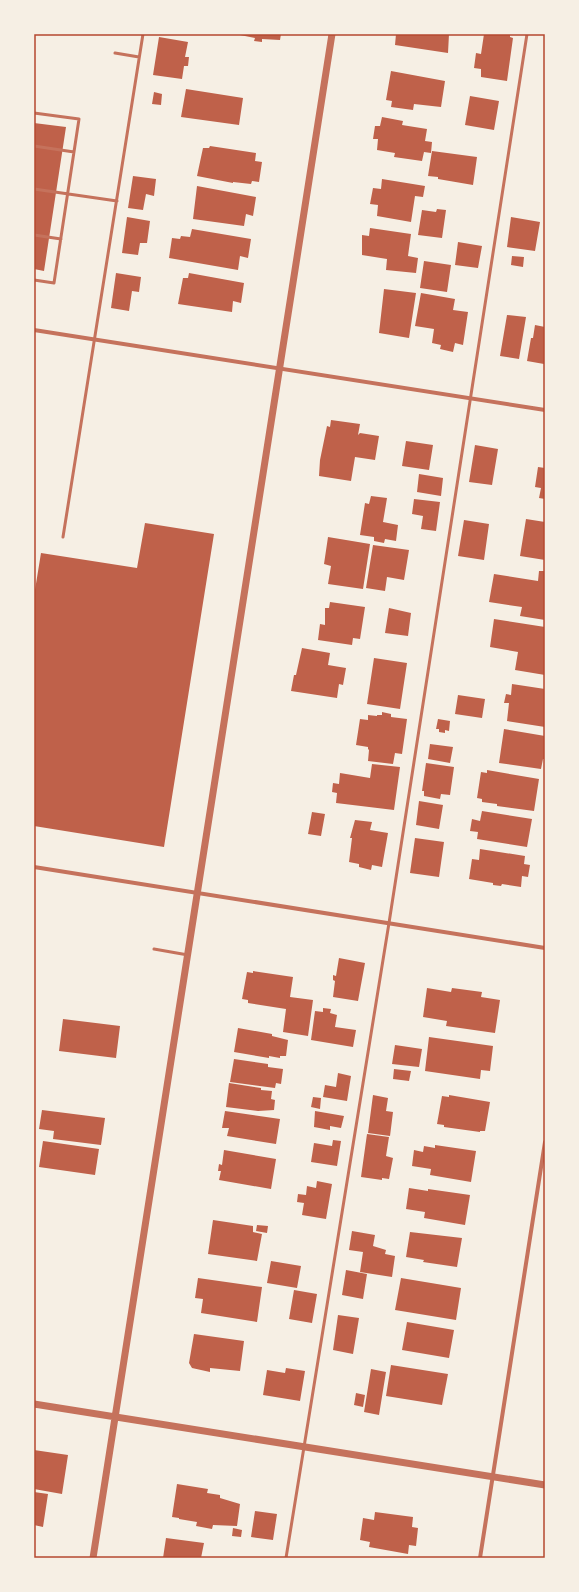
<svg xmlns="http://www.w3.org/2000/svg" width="579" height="1592" font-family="Spectral,serif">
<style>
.building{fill:#bf614a}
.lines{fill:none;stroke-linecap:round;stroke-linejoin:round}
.service{stroke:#c5725c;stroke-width:3}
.minor{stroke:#c5725c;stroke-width:4}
.tertiary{stroke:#c5725c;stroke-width:7}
.neatline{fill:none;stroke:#b5482f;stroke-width:1.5}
</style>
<rect width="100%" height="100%" fill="#f6efe4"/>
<path class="building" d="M235,34h46l-1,6 -18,-1v3l-8,-1 1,-3z
M396,34h53l-1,19 -53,-8z
M484,34h26v3l3,1 -6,43 -26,-4v-8l-7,-1 2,-15 5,1z
M159,37l29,5 -3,15h4l-1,9h-4l-2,13 -29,-4z
M391,71l54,10 -4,26 -27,-3 -1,6 -22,-3 1,-6 -6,-1z
M186,89l57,9 -4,27 -58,-8z
M154,92l8,2 -1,11 -9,-1z
M470,96l29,5 -5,29 -29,-5z
M382,117l21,4 -1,4 25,4 -2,12 7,1 -1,11 -7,-1 -2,9 -28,-4 1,-4 -18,-3 1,-11h-5l2,-13h5z
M34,123l32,4 -22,144 -10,-2z
M210,146l46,7 -1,8 7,1 -3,20 -7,-1 -1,3 -18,-2v1l-36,-7 6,-28h6z
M432,151l45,6 -4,28 -35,-6v-2l-10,-1z
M133,176l23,3 -2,17 -8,-2 -3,16 -15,-2z
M382,179l43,7 -2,11 -8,-1 -4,26 -34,-6 1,-11 -8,-1 3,-16 8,1z
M197,186l59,11 -3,19 -7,-2 -2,12 -51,-7z
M437,209l9,1 -4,28 -24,-3 4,-25 14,2z
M127,217l23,4 -3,22h-7l-2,12 -16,-2z
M511,217l29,5 -5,29 -28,-4z
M370,228l41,6 -3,22 10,2 -2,15 -30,-3 1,-11 -25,-4v-20l7,1z
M192,229l59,10 -3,19 -8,-2 -2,14 -69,-12 3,-20 8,1 1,-3 9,1z
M458,242l24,4 -4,22 -23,-3z
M512,256l12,1 -1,10 -12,-2z
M424,261l27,4 -4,27 -27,-4z
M116,273l25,4 -2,15 -7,-1 -3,20 -18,-3z
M189,273l55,10 -3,20 -8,-2 -1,11 -54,-8 5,-26h5z
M384,289l32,4 -7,45 -30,-5z
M421,293l34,6 -2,11 15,2 -5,33 -8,-2 -2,9 -13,-3 1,-4 -9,-2 2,-14 -19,-3z
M507,315l19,2 -7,42 -19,-3z
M535,325l10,2 -1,37 -17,-3 4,-23h2z
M331,420l29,4 -2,11 2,-2 19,3 -4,24 -20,-3 -4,24 -32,-5 1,-16 7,-34 3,1z
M406,441l27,4 -4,25 -27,-4z
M475,445l23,4 -6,36 -23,-3z
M538,467l7,1v31l-6,-1 2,-10 -6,-1z
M419,474l24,4 -2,18 -24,-4z
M371,496l16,2 -4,24 15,3 -2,16 -11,-2 -1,4 -10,-2v-4l-14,-2 5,-32 4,1z
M414,499l26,3 -4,29 -15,-2 2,-13 -11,-2z
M526,519l19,3v38l-25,-4z
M464,520l25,4 -5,36 -26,-4z
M145,523l69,11 -50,313 -130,-21v-230l7,-43 96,15z
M328,537l42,7 -7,45 -35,-5 3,-18 -7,-2z
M373,545l36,5 -5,30 -17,-3 -2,14 -19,-3z
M539,571h6v49l-25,-4 2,-9 -33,-5 5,-28 44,7z
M330,602l35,5 -5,32 -7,-1 -1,7 -34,-5 2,-16 5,1v-17h4z
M389,608l22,5 -3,23 -23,-3z
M494,619l51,8v48l-30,-5 3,-18 -28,-5z
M302,648l28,5 -2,12 18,3 -3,17 -4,-1 -2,14 -46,-7 3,-16h2z
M374,658l33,5 -7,46 -33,-5z
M512,684l33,5v38l-38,-6 2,-18h-5l2,-9 5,1z
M458,695l27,4 -3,19 -27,-4z
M382,712l9,2v3l16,2 -5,35 -7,-1 -2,11 -25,-3 1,-11 -1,-1v-2l-12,-2 4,-26 8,1v-5l9,1v-1h5z
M438,719l12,2 -1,10 -4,-1v3l-6,-1v-3h-3z
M504,729l41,7v23h-2l-2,10 -42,-6z
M430,744l23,3 -3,16 -22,-4z
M426,763l28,4 -4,28 -9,-1 -1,5 -16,-3v-5h-2z
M372,764l28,3 -6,43 -58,-7 1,-10 -5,-1 1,-9 6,1 1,-11 30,5z
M487,770l52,9 -5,32 -37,-5v-2l-15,-2v-3l-5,-1 4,-26 6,1z
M419,801l24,4 -4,24 -23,-4z
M482,811l50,8 -5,28 -50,-8 1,-7 -8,-1 2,-12 8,2z
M312,812l13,2 -4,22 -13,-2z
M355,820l17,2 -2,8 18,3 -6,34 -10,-2 -1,5 -12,-3v-3l-10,-2 3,-24h-2z
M415,838l29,4 -5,35 -29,-4z
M480,849l45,7 -1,8 6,1 -2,12 -6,-1 -1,11 -19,-3 -1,2 -8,-1v-2l-24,-4 3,-20 7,1z
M339,958l26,5 -7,38 -25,-4 2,-16 -2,-1v-5l3,1z
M253,971l40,6 -3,20 23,3 -5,36 -25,-4 3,-23 -38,-6v-3l-6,-1 5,-27 6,1z
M427,988l24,4 1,-4 30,4 -1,5 19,3 -5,33 -49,-7 1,-5 -24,-4z
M323,1008l8,1 -1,4 7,2 -2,12 21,3 -3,17 -42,-7 4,-29 8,1z
M63,1019l57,7 -4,32 -57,-7z
M238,1028l34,6v2l16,4 -2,16h-6v2l-11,-2v2l-35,-6z
M429,1037l64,9 -3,25 -9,-1 -1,9 -55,-8z
M395,1045l27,4 -3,18 -27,-3z
M234,1059l34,5v3l15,2 -2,15 -5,-1 -1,5 -45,-6z
M394,1069l17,2 -2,10 -16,-2z
M338,1073l13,3 -4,25 -24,-4 2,-12 11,2z
M229,1083l32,5v2l11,1 -1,8 4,1 -1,10 -16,1 -32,-4z
M373,1095l15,3 -2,13 7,1 -3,24 -22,-3z
M449,1095l41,7 -5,29h-5v1l-36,-5v-2l-7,-1 5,-28 7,1z
M313,1097l8,1 -1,11 -9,-2z
M42,1110l63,8 -4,27 -48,-6 1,-8 -15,-2z
M225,1111l55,8 -4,25 -49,-8 2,-8h-7z
M315,1111l29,5 -3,12 -11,-2v4l-16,-3z
M367,1134l22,3 -3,19 7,2 -4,21 -7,-1v2l-21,-3z
M333,1140l8,1 -4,25 -26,-4 3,-19 18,3z
M43,1141l56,8 -4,26 -56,-8z
M435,1145l41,6 -5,31 -41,-7 1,-6 -19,-3 2,-16 9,2 1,-6 11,2z
M224,1150l52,9 -5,30 -52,-9 2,-9h-3l1,-7 3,1z
M317,1181l15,3 -6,35 -24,-4 2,-12 -7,-1 1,-8 8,1 1,-9 9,2z
M409,1188l19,3v-2l42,6 -5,30 -41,-7 1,-6 -19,-3z
M213,1220l40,6v6l9,2 -5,27 -49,-7z
M257,1225l11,1 -1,7 -11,-2z
M352,1231l23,4 -2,11 13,4 -1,4 10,2 -3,21 -32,-5 3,-20 -14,-2z
M410,1232l52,6 -5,29 -34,-5 1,-2 -18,-3z
M271,1261l30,5 -4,22 -30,-5z
M346,1270l21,4 -4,25 -21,-4z
M198,1278l64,9 -5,35 -56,-9 2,-14 -8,-1z
M401,1278l60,10 -5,32 -61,-10z
M294,1290l23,4 -5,29 -23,-4z
M338,1315l21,3 -6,36 -20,-4z
M407,1322l47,8 -5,28 -47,-8z
M194,1334l50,7 -4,30 -30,-3v4l-18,-4 -3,-5z
M391,1365l57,9 -6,31 -56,-9z
M286,1368l19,3 -5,30 -37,-6 4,-25 18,3z
M371,1369l15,3 -7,43 -15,-3z
M356,1393l9,2 -2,12 -9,-2z
M34,1450l34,5 -6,39 -28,-5z
M177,1484l31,5 -1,4 13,2v3l20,6 -3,22 -24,-1 -1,4 -16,-3 1,-4 -18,-3v-1l-7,-1z
M34,1492l14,2 -5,33 -9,-2z
M255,1511l22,3 -4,26 -22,-3z
M375,1512l38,5 -1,10 6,1 -2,18 -7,-1 -1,9 -39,-7 1,-5 -10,-2 3,-22 11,2z
M233,1528l9,2 -1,7 -9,-1z
M166,1538l38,5 -3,15h-38z"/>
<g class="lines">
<path class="service" d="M115,53l24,4
M34,113l45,6 -25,164 -20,-3
M34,146l40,6
M34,189l83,12
M34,235l27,4
M63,537l80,-503
M154,949l34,6
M286,1558l103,-635 138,-889"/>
<path class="minor" d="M34,330l511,80
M34,867l511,81
M480,1558l65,-416"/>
<path class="tertiary" d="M34,1404l511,81
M93,1558l239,-1524"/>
</g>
<rect width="579" height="1592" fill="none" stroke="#f6efe4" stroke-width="70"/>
<rect x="35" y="35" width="509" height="1522" class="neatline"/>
</svg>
